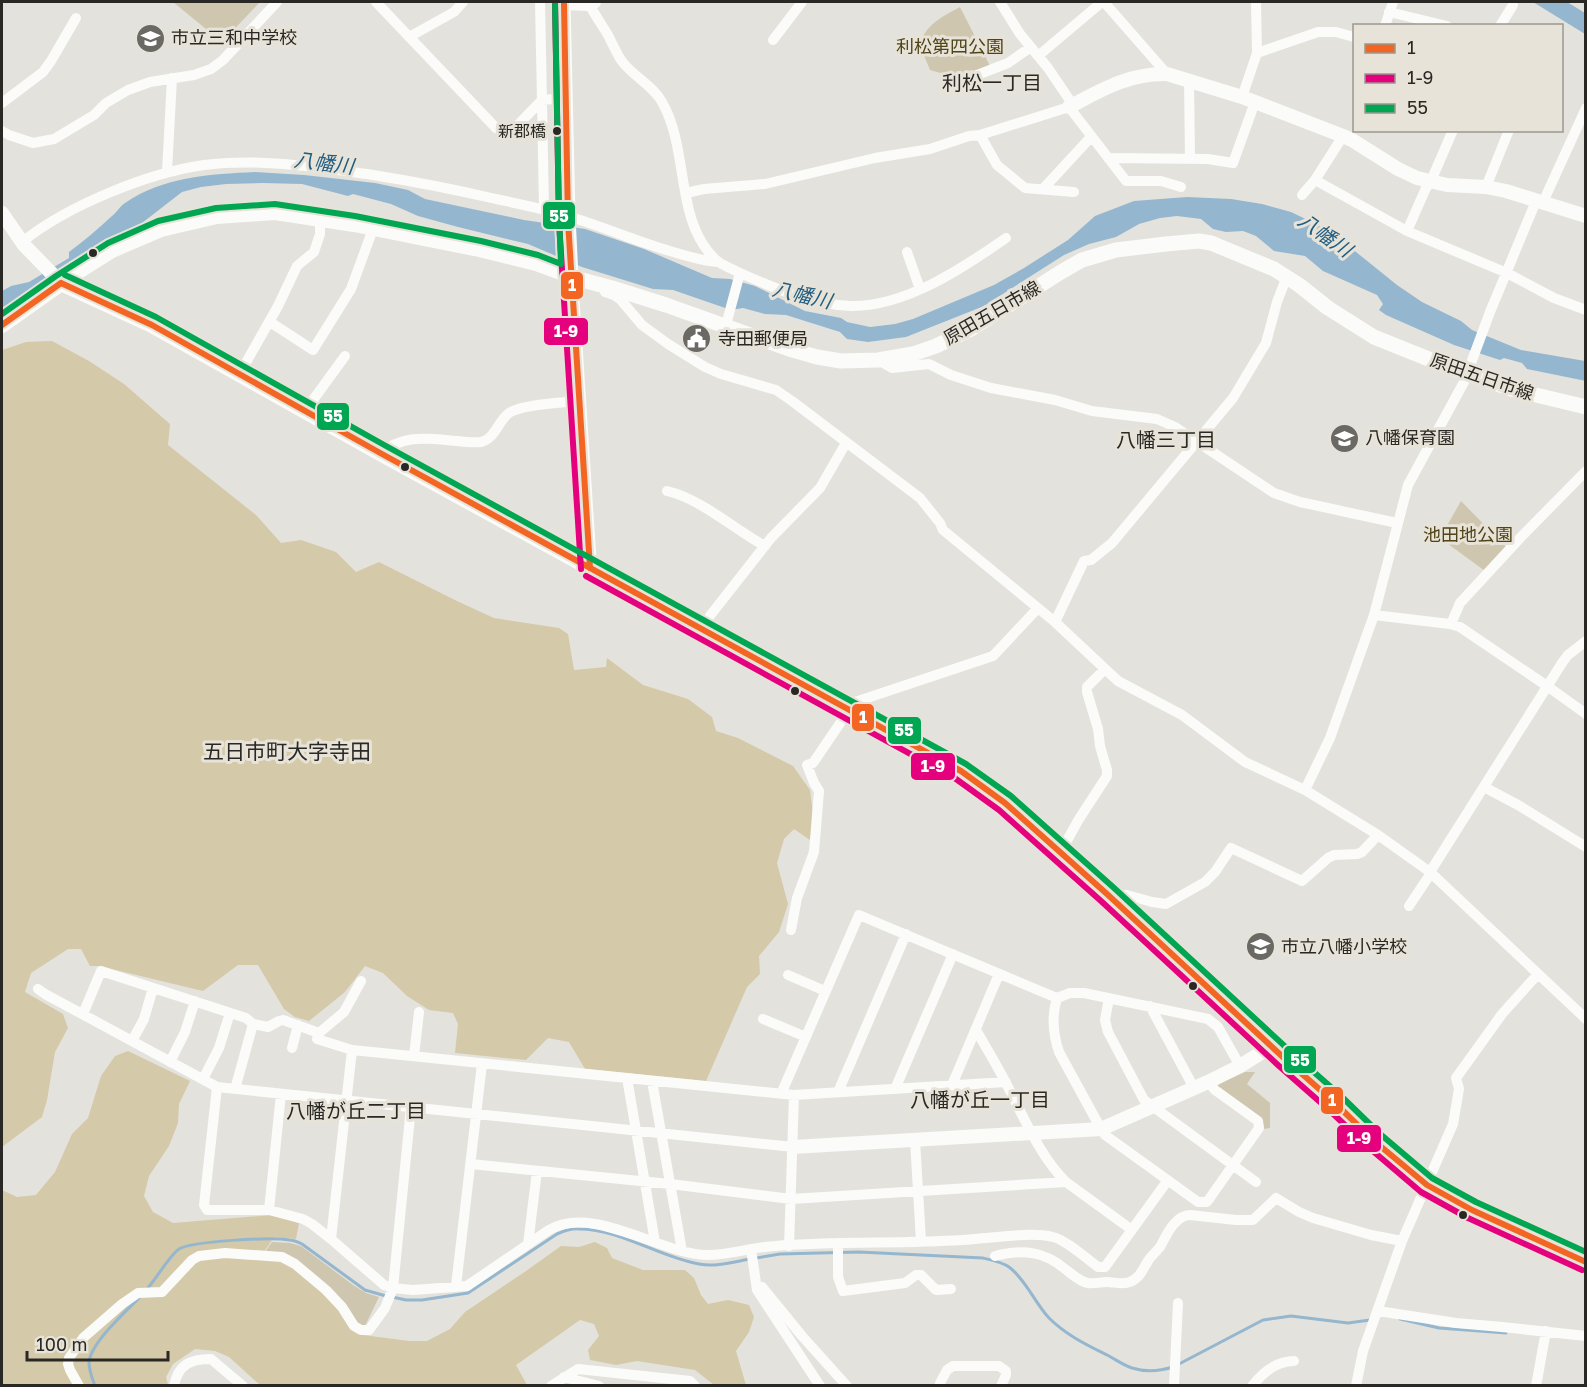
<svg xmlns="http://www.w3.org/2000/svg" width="1587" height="1387" font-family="'Golos Text','Noto Sans JP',sans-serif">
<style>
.green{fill:#cfc6af}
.forest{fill:#d4c9a8}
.water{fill:#94b7cf}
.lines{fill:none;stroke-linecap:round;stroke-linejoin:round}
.stream{stroke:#94b7cf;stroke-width:3}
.minor{stroke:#fbfbfa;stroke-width:10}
.tertiary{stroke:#fbfbfa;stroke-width:14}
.secondary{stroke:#fbfbfa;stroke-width:15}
.primary{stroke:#fbfbfa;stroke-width:16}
.bus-1-casing{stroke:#e7e3d8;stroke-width:10}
.bus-2-casing{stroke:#e7e3d8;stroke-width:10}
.bus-3-casing{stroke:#e7e3d8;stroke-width:10}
.bus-1{stroke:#f26522;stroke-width:6}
.bus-2{stroke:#e5007d;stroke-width:6}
.bus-3{stroke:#00a651;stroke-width:6}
.bus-dot{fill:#2a2824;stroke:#e7e3d8;stroke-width:2}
.labels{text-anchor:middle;stroke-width:6;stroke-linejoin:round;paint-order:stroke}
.bus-label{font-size:16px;fill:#2a2824;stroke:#e7e3d8;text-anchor:end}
.poi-label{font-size:18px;fill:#2a2824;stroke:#e7e3d8;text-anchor:start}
.park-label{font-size:18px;fill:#504317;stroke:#e7e3d8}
.street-label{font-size:18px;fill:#2a2824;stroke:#e7e3d8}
.neighbourhood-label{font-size:20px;fill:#2a2824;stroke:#e7e3d8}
.water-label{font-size:20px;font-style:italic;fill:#215e82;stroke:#e7e3d8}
.quarter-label{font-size:21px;fill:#2a2824;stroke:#e7e3d8}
.line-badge{stroke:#e7e3d8;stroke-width:2}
.badge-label{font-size:16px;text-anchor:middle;font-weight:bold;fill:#fff}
</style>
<rect width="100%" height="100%" fill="#e4e2dc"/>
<path class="green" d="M173,2h87l-38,40z
M960,7l30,59 -14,6 -5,-2 -12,8 -29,-8 -11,-27c11,-21 21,-25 41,-36z
M1461,501l46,47 -22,23 -45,-33z
M1245,1072h10l-8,12 23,19v25l-7,1 -46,-43 1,-2z
M272,1242l18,1 11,3 52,39 13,8 13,4 -14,29 -4,-1 -96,-73z"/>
<path class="forest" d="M52,341l37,20 35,23 46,40 -2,21 88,70 25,28 20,-3 35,12 20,20 23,-10 80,40 35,16 65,10 9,6 6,36 32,-3 1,-9 36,27 45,14 24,18 4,14 22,7 55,28 17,24 4,32 -4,18 -16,-11 -10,10 -7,24 11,41 -9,28 -20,24 1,18 -13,13 -41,94 -121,-12 -16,-27 -21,-4 -22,22 -71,-7 3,-29 -5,-11 -24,-3 -22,-14 -24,-23 -18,-7 -20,26 -36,29 -14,-4 -11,-8 -26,-44h-20l-35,26 -104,-25h-9l-9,-17h-13l-37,24 -6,19 38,22 5,14 -13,24 -8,48 -5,17 -40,30v-797l24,-8z
M128,1051l62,30 -11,23 -1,19 -9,23 -20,30 -5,20 9,16 20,11 100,-8 26,8 -3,16 -22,-2 -10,15 32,17 32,28 35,38 46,6h18l23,-12 15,-17 61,-41 35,-25 18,1 16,-5 12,6 5,10 31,12h42l9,8 7,17 7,9 20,-4 21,5 5,12 -5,15 -13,19 10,34h-32l-19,-15 -58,-9 -21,4 -26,-5 -2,-10 11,-14 -5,-12 -14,-4 -64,45 11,20h-267l-31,-28 -14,-6 -20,-2 -22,15 -7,13 2,8h-166v-195l15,7 19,-2 19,-23 17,-38 16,-16 13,-42 14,-20z"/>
<path class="water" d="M1533,2h34l18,11v21z
M255,172l49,3 71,8 33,7 17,9 99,21 61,9 59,20 68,29 18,1 25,7 50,25 36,7 6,4 23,5 25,-3 18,-5 81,-34 30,-17 44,-28 27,-24 39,-15 53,-4 44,2 31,5 29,8 25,12 19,11 62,50 25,17 39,19 11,9 49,20 64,11 1,20 -59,-12 -5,-6 -18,-5 -4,2 -46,-15 -68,-30 -7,-5 4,-6 -6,-9 -54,-24 -18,-15 -31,-5 -18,-15 -13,-5 -17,1 -13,-3 -12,-10 -24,-3 -17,2 -21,6 -23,13 -27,7 -25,11 -80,51 -78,31 -38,5 -21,-3 -7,-7 -54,-17 -21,-1 -22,-6 -12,2 -58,-20 -20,-1 -71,-22 -54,-23 -70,-17 -40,-11 -27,-12 -38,-10 -5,2 -46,-12 -40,-1 -36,1 -25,3 -19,5 -58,45 -53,32 -7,-1 -62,48v-25l9,-5 18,-4 40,-24v-6c15,-11 29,-23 43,-36 5,-4 8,-10 13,-13 37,-26 86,-29 130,-31z"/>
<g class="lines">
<path class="stream" d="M756,1258l24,-4 79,-2 124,6c9,2 19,4 26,9 17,13 26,36 40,51 17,17 38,27 58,37 8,4 16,10 25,13 13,4 28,3 41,-1
M147,1289c9,-10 23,-34 32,-40 14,-8 92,-12 110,-9 5,0 9,2 13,4l63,46 21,6
M392,1297l14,3h16l46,-7 89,-59c7,-3 14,-6 22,-5 42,0 79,28 120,35 17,3 34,-2 51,-5
M1400,1319l39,9 67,5
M1179,1364l84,-44 28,-4 57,7 22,-3
M95,1386c-3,-8 -6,-15 -6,-24 2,-19 36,-50 50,-64"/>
<path class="minor" d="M376,2l120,126 5,3 13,-2 28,-29
M540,2l2,98 23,-2
M1000,2l20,32 28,34 25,37
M1104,2l63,72
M589,4c6,11 13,21 19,31 4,8 8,17 13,25 11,16 32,25 41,42 28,49 12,119 54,158 7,6 17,9 24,13l-14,52
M1389,12l58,14
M1385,26l8,-24
M1500,26l13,-21
M409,37l45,-25 9,-10
M773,40l29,-38
M1257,53l61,-21h18l18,5
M1038,56l64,-54
M967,79l41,-16 23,-16
M1189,80l1,78
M1242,97l15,-44 -1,-51
M542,100l2,110
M2,103l41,-31 8,-11 25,-43
M2,131l7,4 24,8 21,-4 40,-24 12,-12 22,-13 22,-8 44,-7 17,-6 12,-9 54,-58
M980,135l17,30 28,23 49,4
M1108,158l100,1 25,4 22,-61
M167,172l5,-94
M1315,180l92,51 100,42 47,25 32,12
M1486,187l23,-57
M1043,189l48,-52
M686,193l18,-4 61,-5 110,-26 55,-9 39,-13 11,-1 89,-28 57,74h35l20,6
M1302,195l13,-15 28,-44
M1407,231l19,-43 5,-7 22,-51
M22,242c45,-36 125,-69 182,-77 53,-7 111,2 163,9 44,7 86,15 129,25 24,5 48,10 71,17 35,10 68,25 103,35 16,5 32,10 48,11
M907,252l13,37
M740,273c34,15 73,32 111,33 54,1 112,-38 155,-68
M605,292l9,3 6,4 22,26 26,19 37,23 16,7 55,16 16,11 128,97 20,25 3,7 112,92 63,59 64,34 63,47 60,28 73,45 52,37 156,147
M270,322l43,28 38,-61 22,-60
M878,360l14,8 37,-4 22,11 40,13 64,12 37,11 65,8 18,8 99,66 26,9 97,21
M239,375l39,-69 19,-40 17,-14 6,-18v-14
M305,411l40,-55
M382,454c19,-21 50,-15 75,-13 8,1 16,2 24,1 14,-3 17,-21 28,-29 13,-9 53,-10 69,-12
M667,491c34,8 67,38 98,55
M1374,615l76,9 10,3 87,59 39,28
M1055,622l29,-61 7,-1 21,-17 121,-145 33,-55 11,-41 10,-26
M1451,624l9,-21 61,-66 65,-66
M703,631l6,-14 62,-79 49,-50 26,-45
M1484,787l34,18 68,42
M1305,790l25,-52 44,-123 34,-130 56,-103 26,-70 46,-111 8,-1 42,-92
M1060,853l19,-34 28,-43v-6l-7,-24 -2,-17 -11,-37v-5l18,-18
M1430,872l132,-209 6,-8 18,-14
M1107,894l20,1 25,7 14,2 39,-22 10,-10 16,-24 71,33 26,-23 6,-3 23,-1 5,-2 16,-17
M1409,906l22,-33
M791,930l6,-32 17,-46 5,-61 -5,-8 -7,-18 6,-2 36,-53 6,-8 138,-46 45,-48
M788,975l37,16
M38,989l7,5 172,93 576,60
M1109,998l-4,22 3,12 36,68 112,82
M1150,1006l44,82
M83,1014l18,-43 145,47 7,6 -18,65
M763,1019l43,18
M253,1024l15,3 11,-6 4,-1 36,13 -2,6 35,11 442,45 212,-13
M976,1030c11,19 22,37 32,57 16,31 33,71 58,95l66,48
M319,1033l25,-21 17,-31
M132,1041l12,-22 9,-31
M292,1048l6,-23
M414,1056l5,-44
M170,1062l15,-30 10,-31
M627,1078l28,164
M203,1079l16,-31 11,-35
M652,1081l30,170
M1208,1082l7,8 43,31 1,7 -52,74h-9l-93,-67 -4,-6 -42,-77c-6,-18 -8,-35 -2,-54l13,-5h14l124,26 10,8 22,39
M952,1085l47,-111
M217,1087l-13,118 3,5h62l34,9 9,5 19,15 53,46 9,3 20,2 54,-4 82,-56c44,-26 111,24 158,25 23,0 46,-8 68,-9 62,-5 125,-2 187,-6 25,-1 68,-9 91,-3 13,3 34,22 45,30h7l63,-87
M895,1089l58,-135
M838,1092l68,-158
M781,1094l78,-179 198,83
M915,1140l6,101
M471,1164l199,20 121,15 275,-17
M269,1210l12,-116
M331,1239l21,-189
M838,1243v34l5,14 62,-8 11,-8h5l15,15 15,-1
M528,1244l9,-73
M789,1246l5,-151
M751,1249l6,41 63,96
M995,1256c27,-7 49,-5 70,13 7,5 15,13 23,14 6,1 13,-1 19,-1 7,0 16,3 23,0 10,-4 13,-13 18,-21 3,-5 8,-9 12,-14 6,-11 15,-32 30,-32l46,5h17l23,-22 23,14 14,6 58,17 31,6
M456,1286l26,-222
M762,1287l40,49 45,50
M1378,1311l78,12 46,4 84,9
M564,1377l35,9
M940,1383l7,-13 6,-4h46l7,5v4l-5,11
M79,1386l-9,-16 -2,-6 1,-6 14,-20 39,-34 16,-11 24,-1 30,-32 7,-4 26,-3 57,4 13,7 31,26 16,17 12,19 7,4h8l16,-22 8,-20 18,-181
M174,1386c4,-22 17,-27 37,-27l32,27
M551,1386l27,-17 112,12 5,5
M1174,1386l4,-83
M1252,1386c11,-14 24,-25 42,-25
M1356,1386l7,-35 39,-110 51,-117 6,-35 -3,-11 46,-64 36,-40
M1536,1386l10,-55"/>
<path class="tertiary" d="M564,3l25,1 5,-2
M1069,107c32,-17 60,-34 98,-33l75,23 101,39 9,4 46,29 19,9 30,7 39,2 20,4 80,25
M2,213l22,32 37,38 51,-32 49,-21 56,-13 58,-4 79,12 125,25 57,14 35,13 19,291
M793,1147l308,-18 107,-47 32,-16 32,-20"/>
<path class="secondary" d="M563,2l5,214 3,61 41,11 54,17 123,44 28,8 24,4 37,-1 35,-6 23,-8 35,-17 90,-57 21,-12 34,-10 50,-6 33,-3 12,2 63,26 25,16 29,23 46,29 82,33 55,19 75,18"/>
<path class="primary" d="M2,325l59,-42 91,42 230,129 579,317 44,32 102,91 178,165 49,43 39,38 54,45 45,25 114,52"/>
<defs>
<path id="bus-1" d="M564,3l4,218 22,347
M61,283l91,42 230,129 579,317 44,32 102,91 178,165 49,43 39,38 54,45 45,25 114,52
M2,325l59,-42"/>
<path id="bus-2" d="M555,3l4,219 22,347
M586,576l370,203 43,31 102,91 178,165 49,43 39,37 54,46 47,26 114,52"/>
<path id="bus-3" d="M65,275l91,42 230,129 580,318 45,32 102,91 178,165 49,43 39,38 53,45 44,24 110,50
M2,314l54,-38 52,-33 50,-22 58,-13 59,-4 80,12 126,25 57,14 23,9 -2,-48 -4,-214"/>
</defs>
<use href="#bus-1" class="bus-1-casing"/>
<use href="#bus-2" class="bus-2-casing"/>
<use href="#bus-3" class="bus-3-casing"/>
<use href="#bus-1" class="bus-1"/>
<use href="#bus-2" class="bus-2"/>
<use href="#bus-3" class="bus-3"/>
</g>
<defs>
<symbol id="school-disc" viewBox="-11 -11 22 22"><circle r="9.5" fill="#6b6964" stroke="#e7e3d8"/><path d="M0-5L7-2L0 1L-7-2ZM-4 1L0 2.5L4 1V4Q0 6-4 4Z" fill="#fff"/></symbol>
<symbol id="civic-disc" viewBox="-11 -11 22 22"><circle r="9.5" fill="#6b6964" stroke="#e7e3d8"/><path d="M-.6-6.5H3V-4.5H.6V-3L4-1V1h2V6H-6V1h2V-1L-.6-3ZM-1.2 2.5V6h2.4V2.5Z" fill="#fff"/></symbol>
</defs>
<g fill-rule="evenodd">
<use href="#school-disc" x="134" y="22" width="33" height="33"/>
<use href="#civic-disc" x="680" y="322" width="33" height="33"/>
<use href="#school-disc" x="1328" y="422" width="33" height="33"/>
<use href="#school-disc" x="1244" y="930" width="33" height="33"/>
</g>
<g class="bus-dot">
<circle cx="557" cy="131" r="5"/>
<circle cx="93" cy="253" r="5"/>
<circle cx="405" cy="467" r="5"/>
<circle cx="795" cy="691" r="5"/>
<circle cx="1193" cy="986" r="5"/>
<circle cx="1463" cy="1215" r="5"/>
</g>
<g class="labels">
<g class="bus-label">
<text x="546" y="137">新郡橋</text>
</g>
<g class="poi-label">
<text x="171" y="44">市立三和中学校</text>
<text x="718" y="345">寺田郵便局</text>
<text x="1365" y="444">八幡保育園</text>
<text x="1281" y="953">市立八幡小学校</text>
</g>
<g class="park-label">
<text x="950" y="53">利松第四公園</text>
<text x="1468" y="541">池田地公園</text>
</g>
<g class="street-label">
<text transform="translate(992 313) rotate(-30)" y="6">原田五日市線</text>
<text transform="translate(1482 377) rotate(19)" y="6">原田五日市線</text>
</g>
<g class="neighbourhood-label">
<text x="992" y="90">利松一丁目</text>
<text x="1166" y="447">八幡三丁目</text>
<text x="980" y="1107">八幡が丘一丁目</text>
<text x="356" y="1118">八幡が丘二丁目</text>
</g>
<g class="water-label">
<text transform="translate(324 163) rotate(7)" y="7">八幡川</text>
<text transform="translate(1325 235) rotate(35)" y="7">八幡川</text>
<text transform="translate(802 295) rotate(13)" y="7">八幡川</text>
</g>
<g class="quarter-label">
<text x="287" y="759">五日市町大字寺田</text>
</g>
</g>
<g class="line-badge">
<rect x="542" y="201" width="34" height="29" rx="6" fill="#00a651"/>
<rect x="560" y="271" width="24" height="29" rx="6" fill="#f26522"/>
<rect x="543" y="317" width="46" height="29" rx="6" fill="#e5007d"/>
<rect x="316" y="402" width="34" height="29" rx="6" fill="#00a651"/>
<rect x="851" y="703" width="24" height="29" rx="6" fill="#f26522"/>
<rect x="887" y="716" width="35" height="29" rx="6" fill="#00a651"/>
<rect x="910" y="752" width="46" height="29" rx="6" fill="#e5007d"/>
<rect x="1283" y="1045" width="34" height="29" rx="6" fill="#00a651"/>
<rect x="1320" y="1086" width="24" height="29" rx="6" fill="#f26522"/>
<rect x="1336" y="1124" width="46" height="29" rx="6" fill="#e5007d"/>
</g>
<g class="badge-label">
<text x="559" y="222">55</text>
<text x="572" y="291">1</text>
<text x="566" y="337">1-9</text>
<text x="333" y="422">55</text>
<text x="863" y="723">1</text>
<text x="904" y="736">55</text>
<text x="933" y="772">1-9</text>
<text x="1300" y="1066">55</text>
<text x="1332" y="1106">1</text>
<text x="1359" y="1144">1-9</text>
</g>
<rect width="1587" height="1387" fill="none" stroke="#2a2824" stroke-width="6"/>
<rect x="1353" y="24" width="210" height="108" fill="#e7e3d8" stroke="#9b9890" stroke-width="1.5"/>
<rect x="1365" y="44" width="30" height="9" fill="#f26522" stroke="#9b9890" stroke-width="1.5"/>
<text x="1407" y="54" font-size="18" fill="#2a2824">1</text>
<rect x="1365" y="74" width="30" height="9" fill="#e5007d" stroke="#9b9890" stroke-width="1.5"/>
<text x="1407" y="84" font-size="18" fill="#2a2824">1-9</text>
<rect x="1365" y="104" width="30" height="9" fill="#00a651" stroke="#9b9890" stroke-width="1.5"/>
<text x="1407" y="114" font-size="18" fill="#2a2824">55</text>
<path d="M27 1351v9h141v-9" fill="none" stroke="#2a2824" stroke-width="3"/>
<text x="36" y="1351" font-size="18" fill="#2a2824" stroke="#e7e3d8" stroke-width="4.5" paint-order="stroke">100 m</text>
</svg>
